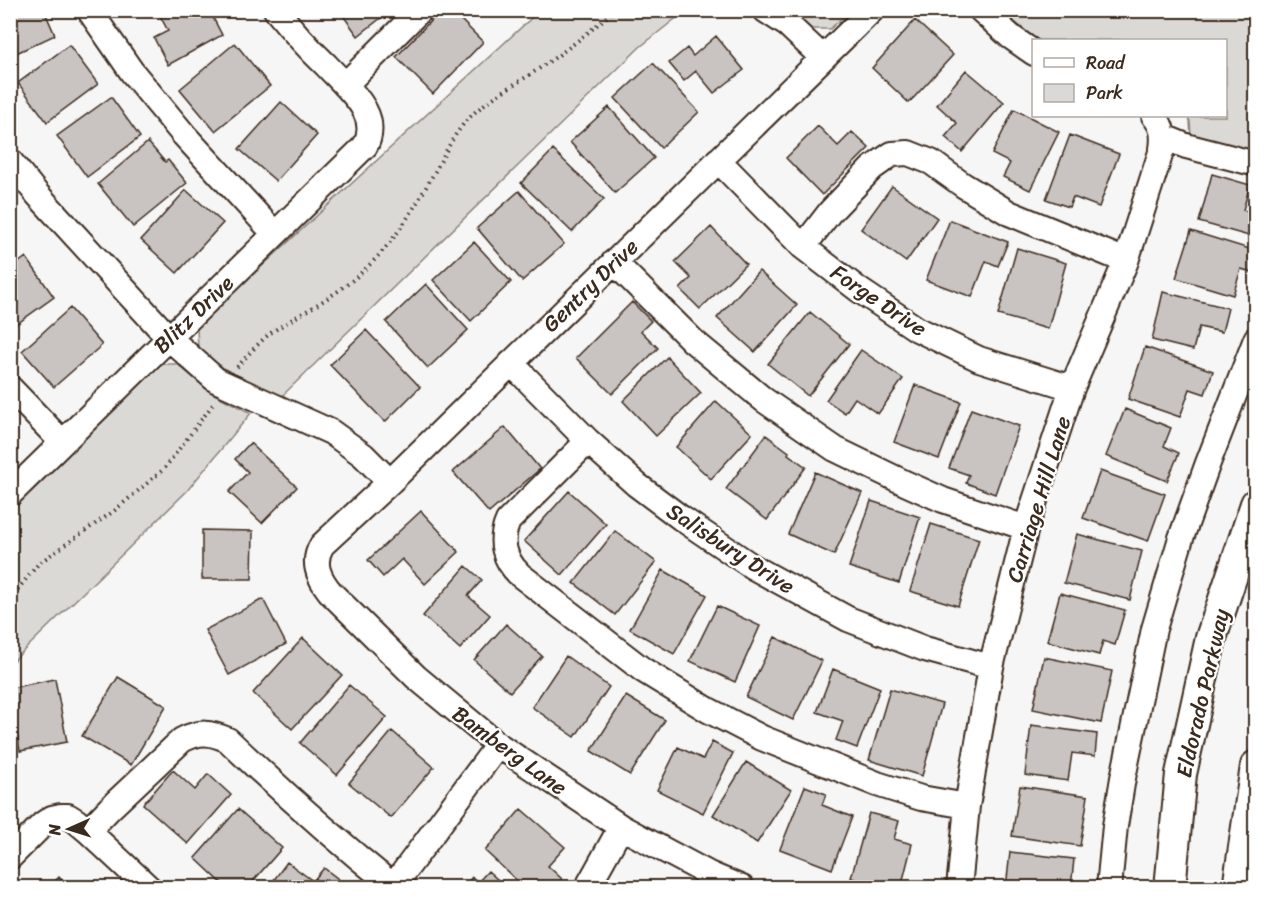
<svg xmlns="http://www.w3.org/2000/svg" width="1266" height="898" font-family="Sriracha,sans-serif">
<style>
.green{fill:#dbd9d6;stroke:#8b827a;stroke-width:1.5}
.building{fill:#c9c3c1;stroke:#3b2a1e;stroke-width:1.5}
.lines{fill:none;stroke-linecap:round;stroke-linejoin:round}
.minor-casing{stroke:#3b2a1e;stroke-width:28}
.major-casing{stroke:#3b2a1e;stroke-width:34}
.path{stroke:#3b2a1e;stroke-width:4;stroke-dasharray:1.5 4.5;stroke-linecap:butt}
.minor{stroke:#fff;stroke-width:24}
.major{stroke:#fff;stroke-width:30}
.labels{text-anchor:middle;stroke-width:4.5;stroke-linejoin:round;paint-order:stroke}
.street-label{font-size:22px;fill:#3b2a1e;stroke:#fff}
</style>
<rect width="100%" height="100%" fill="#f7f6f6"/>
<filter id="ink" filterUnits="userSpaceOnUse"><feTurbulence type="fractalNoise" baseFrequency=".0167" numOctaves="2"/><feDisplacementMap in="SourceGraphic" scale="12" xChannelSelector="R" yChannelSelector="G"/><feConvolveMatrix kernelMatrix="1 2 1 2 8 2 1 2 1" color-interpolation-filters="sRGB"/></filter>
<g filter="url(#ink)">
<path class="green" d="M539,11h146l-45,36 -358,349 -41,-16 -43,-30 -1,-24z
M792,11h57l-19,18h-19z
M1001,11h254v144l-64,-18 -1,-16 -3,-5h39v-76h-189z
M161,364h16l35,29 39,20 -65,79 -175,171v-152z"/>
<path class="building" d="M10,10h34l11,25 -45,21z
M157,10h52l13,25 -54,30 -14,-27 14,-7z
M339,10h52l-33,26z
M441,10h10l32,32 -50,52 -37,-37z
M915,20l38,35 -44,48 -37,-35z
M716,36l28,34 -30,23 -18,-22 -12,10 -15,-18 18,-15 6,8z
M235,43l35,43 -55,45 -35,-42z
M69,45l29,39 -51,38 -29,-39z
M653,63l46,49 -38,36 -46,-50z
M966,70l38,32 -42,50 -17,-15 12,-14 -20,-18z
M111,97l29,40 -53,40 -30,-41z
M281,102l36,33 -41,46 -37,-32z
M609,107l45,51 -39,35 -45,-51z
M1014,109l45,23 -29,58 -27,-13 7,-14 -18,-9z
M818,126l20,20 14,-14 17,16 -47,47 -36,-37z
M1070,135l49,19 -20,53 -26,-10 -4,10 -23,-8z
M148,142l17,20 3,-2 19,23 -54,44 -35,-43z
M553,150l51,49 -32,33 -51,-49z
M1212,174l38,11 -7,25 13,4v24l-57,-16z
M892,186l45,32 -31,44 -45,-33z
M186,190l37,33 -46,50 -36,-33z
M519,191l45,53 -42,37 -45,-53z
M950,220l58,22 -10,24 -12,-5 -14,36 -46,-17z
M711,227l35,37 -46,45 -20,-20 11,-11 -16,-16z
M1191,231l65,20v8l-4,13 -11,-3 -8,26 -57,-17z
M474,242l37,40 -40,39 -38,-41z
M1017,248l49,15 -18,66 -50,-14z
M26,257l28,40 -43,31 -1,-59z
M759,271l38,34 -42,47 -38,-34z
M426,284l42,46 -40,38 -42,-46z
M1163,292l65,16 -6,24 -23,-5 -6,23 -41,-10z
M632,302l19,19 -10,10 17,17 -46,46 -36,-36z
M70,308l32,37 -48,42 -32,-36z
M810,312l39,32 -41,52 -40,-32z
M366,330l54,57 -35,35 -55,-57z
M1145,347l68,24 -8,23 -15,-5 -10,28 -52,-18z
M861,350l42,29 -25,35 -23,-16 -10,15 -19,-13z
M667,357l34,36 -45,43 -33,-35z
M915,385l46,17 -22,57 -45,-17z
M716,401l36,33 -41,45 -35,-32z
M971,409l48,17 -24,68 -29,-11 3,-8 -20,-7z
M1125,409l46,19 -7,18 15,7 -12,28 -61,-25z
M505,427l35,42 -51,44 -36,-41z
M766,435l23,17 -1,2 18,13 -39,53 -41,-31z
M250,443l47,44 -35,36 -33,-31 19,-20 -13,-13z
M1100,471l65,23 -17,47 -65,-23z
M815,472l47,21 -28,62 -46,-21z
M569,491l37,33 -44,51 -38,-34z
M871,501l49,16 -21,66 -50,-16z
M421,511l38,41 -34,32 -23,-25 -19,18 -15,-17z
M931,524l48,15 -21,67 -48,-15z
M202,530l51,1 -1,48h-50z
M615,531l41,31 -41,53 -41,-32z
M1077,534l65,17 -12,49 -66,-17z
M466,566l16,14 -14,16 22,19 -30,34 -37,-33z
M663,570l44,25 -33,59 -44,-25z
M1060,593l65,17 -10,35 -12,-4 -4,14 -52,-14z
M263,599l23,45 -57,31 -24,-45z
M717,606l43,20 -25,56 -45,-21z
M506,624l36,32 -32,36 -36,-32z
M775,637l47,24 -29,59 -47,-23z
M303,638l39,37 -50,54 -39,-36z
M566,656l43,31 -34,50 -43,-30z
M1044,657l68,14 -11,52 -68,-14z
M833,669l47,19 -23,60 -21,-8 7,-19 -26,-9z
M118,677l48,29 -35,59 -49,-29z
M55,679l12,63 -47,9 -3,-18 -7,1v-46z
M349,685l38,32 -50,58 -37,-32z
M890,689l52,15 -20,72 -53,-16z
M626,696l39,24 -35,55 -39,-24z
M1031,725l66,9 -2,22 -23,-3 -4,28 -43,-6z
M392,731l42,36 -43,51 -42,-35z
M712,742l21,11 -30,60 -46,-23 21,-43 25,12z
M746,762l45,28 -34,53 -44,-28z
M173,770l22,20 13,-16 23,21 -43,49 -45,-40z
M805,786l21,8 -4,11 30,12 -20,52 -52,-20z
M1020,786l68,10 -8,50 -68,-10z
M238,809l44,39 -35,40h-20l-32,-30z
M521,809l44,38 -17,19 14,13 -8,9h-29l-40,-37z
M869,813l30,8 -5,18 18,5 -11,44h-15l-35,-10z
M1010,852l64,7 -3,29h-65z
M287,862l26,19 11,-13 18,14 -4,6h-70z
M488,871l19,17h-44l9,-11 6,5z
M59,877l10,11h-21z
M609,882l12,6h-14z"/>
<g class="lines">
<defs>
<path id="minor" d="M89,10l43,62 52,63 91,99
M765,10l23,15 35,33
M981,10l30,27 23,16
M345,85l75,-75
M1164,137l22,9 70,18
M718,160l85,87 56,43 58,39 62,30 93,29
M10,161l27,33 132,144 47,42 115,52 32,23 27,27
M803,247l27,-35 42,-44 20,-14 16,-1 23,9 32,23 46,28 117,48
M614,262l79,79 71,59 71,49 70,34 38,17 83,28
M511,363l77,78 49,44 44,33 72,49 95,52 77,30 66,18
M10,388l52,54
M588,441l-80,80c-9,20 -4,39 12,54l123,95 65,40 54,28 115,46 44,14 46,8
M10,494l355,-348c6,-10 6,-24 0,-35 -7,-15 -27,-33 -39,-46 -18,-17 -34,-35 -50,-55
M88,831l22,-23 72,-68c18,-9 28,-8 46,0 53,51 108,100 165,146
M10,857l33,-33 9,-6 9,-2h7l8,5 12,10 61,57
M392,888l106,-143
M587,888l34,-61
M742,888l-31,-13 -90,-48 -123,-82 -82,-68 -84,-83c-13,-15 -21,-31 -10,-49l68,-63 482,-472
M959,888l8,-82 24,-139 35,-139 46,-140 54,-127 36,-112c2,-14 1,-22 -8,-33
M1109,888l6,-62 8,-48 31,-149 27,-91 27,-75 48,-124"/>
<path id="major" d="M1170,888l11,-114 30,-136 45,-134
M1238,888l18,-122"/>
</defs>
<use href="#minor" class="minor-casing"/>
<use href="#major" class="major-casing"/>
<path class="path" d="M237,367c11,-12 22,-25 35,-35 30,-20 65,-36 91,-61 28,-25 49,-58 67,-91 13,-21 21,-43 38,-61 18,-19 41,-31 63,-45 29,-19 57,-40 83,-64
M10,599l29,-36 75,-52 50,-42 50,-66"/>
<use href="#minor" class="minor"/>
<use href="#major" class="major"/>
</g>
</g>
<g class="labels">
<g class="street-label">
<text transform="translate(590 285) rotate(-44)" y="8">Gentry Drive</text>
<text transform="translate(879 300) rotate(34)" y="8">Forge Drive</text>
<text transform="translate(193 314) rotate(-44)" y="8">Blitz Drive</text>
<text transform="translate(1038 499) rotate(-73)" y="8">Carriage Hill Lane</text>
<text transform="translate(731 548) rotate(33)" y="8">Salisbury Drive</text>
<text transform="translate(1202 693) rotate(-77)" y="8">Eldorado Parkway</text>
<text transform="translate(510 750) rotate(36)" y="8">Bamberg Lane</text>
</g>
</g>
<rect width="1266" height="898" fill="none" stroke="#fff" stroke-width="36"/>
<rect x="18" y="18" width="1230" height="862" fill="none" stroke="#3b2a1e" stroke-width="2" filter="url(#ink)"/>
<rect x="1032" y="39" width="195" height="78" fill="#ffffff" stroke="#b1aaa5" stroke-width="1.5"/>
<rect x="1044" y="58" width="30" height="9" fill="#ffffff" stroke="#b1aaa5" stroke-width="1.5"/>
<text x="1086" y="69" font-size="18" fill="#3b2a1e">Road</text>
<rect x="1044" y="84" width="30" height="18" fill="#dbd9d6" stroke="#b1aaa5" stroke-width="1.5"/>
<text x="1086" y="99" font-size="18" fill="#3b2a1e">Park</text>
<g transform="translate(69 829) rotate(267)" stroke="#ffffff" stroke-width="4.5" paint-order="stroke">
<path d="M0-4.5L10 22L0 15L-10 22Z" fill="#3b2a1e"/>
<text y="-9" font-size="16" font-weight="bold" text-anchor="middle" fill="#3b2a1e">N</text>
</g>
</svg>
